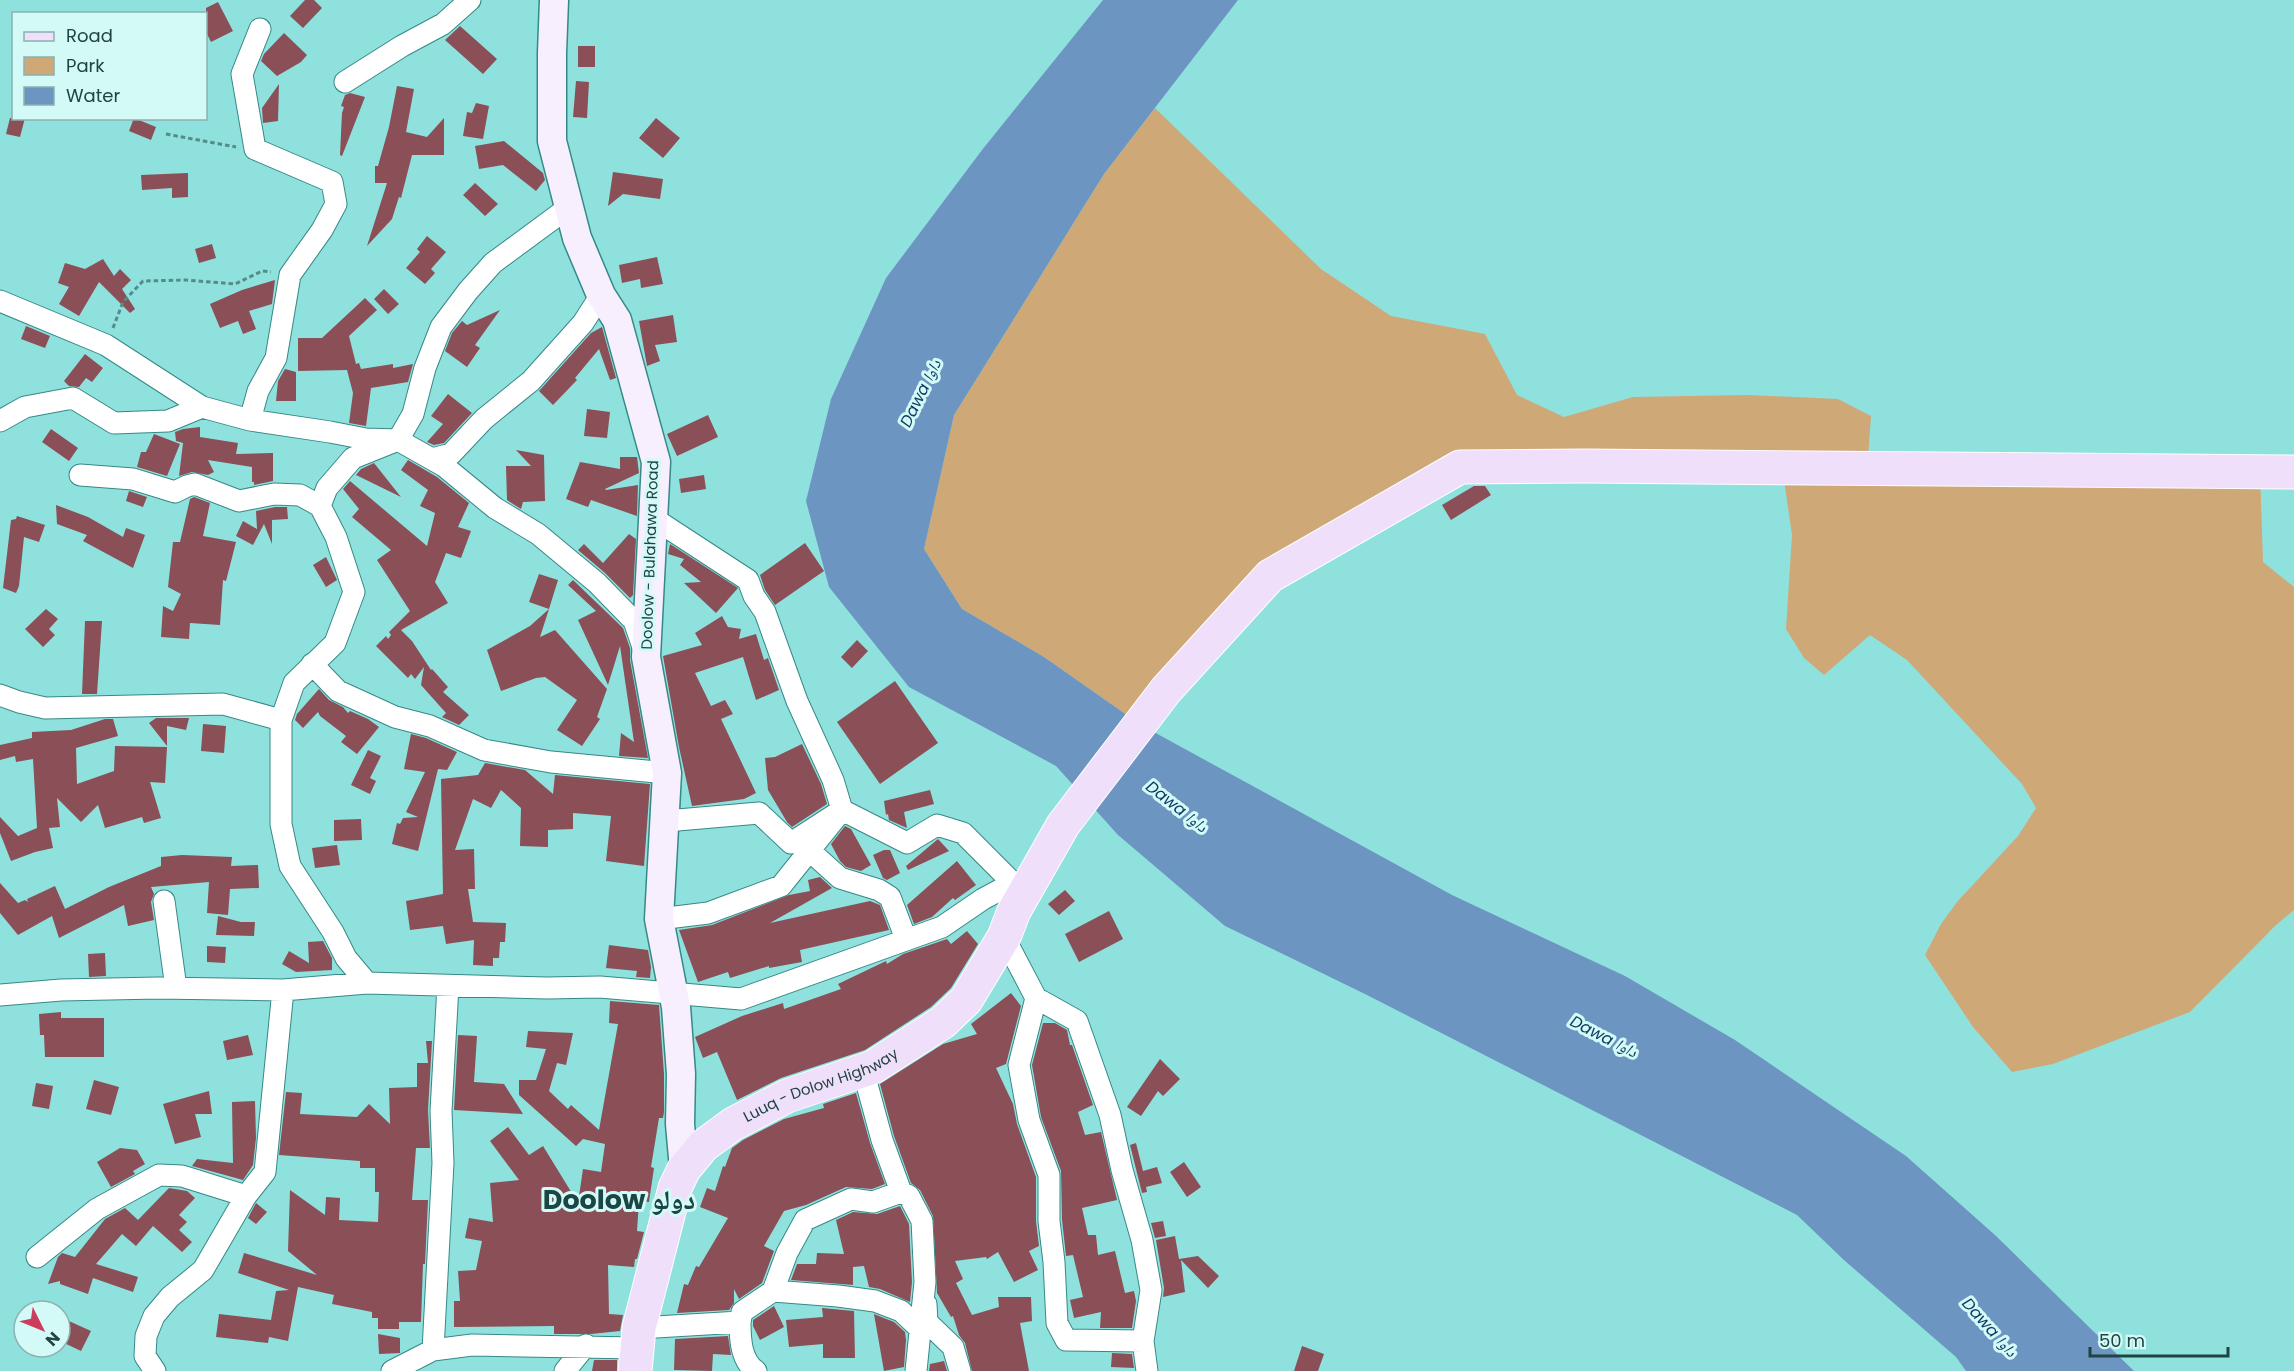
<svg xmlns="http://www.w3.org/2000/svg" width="2294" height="1371" font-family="Poppins,'Noto Naskh Arabic',sans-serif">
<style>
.green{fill:#cfa878}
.water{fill:#6d95c1}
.building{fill:#8a4f57}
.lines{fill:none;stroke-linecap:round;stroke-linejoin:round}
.minor-casing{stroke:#358986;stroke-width:23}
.secondary-casing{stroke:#358986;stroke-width:31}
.primary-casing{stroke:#fff;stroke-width:35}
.path{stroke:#548c89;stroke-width:3;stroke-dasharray:4.5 3;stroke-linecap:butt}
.minor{stroke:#fff;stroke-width:21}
.secondary{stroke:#f7effd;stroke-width:28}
.primary{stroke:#efdffa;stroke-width:33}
.labels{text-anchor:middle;stroke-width:6;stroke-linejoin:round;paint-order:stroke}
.street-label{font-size:15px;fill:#214442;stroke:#d3faf7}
.water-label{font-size:16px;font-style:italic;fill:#0f3b65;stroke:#d3faf7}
.town-label{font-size:27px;font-weight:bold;fill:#1a4645;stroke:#d3faf7}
</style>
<rect width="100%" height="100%" fill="#8fe1dd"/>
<path class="green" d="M1155,108l166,161 70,47 94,18 32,61 47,22 69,-20 114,-2 91,4 33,17 -4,56 393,-1 3,91 31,25v323l-18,15 -86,87 -137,52 -41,8 -39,-45 -48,-72 16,-31 16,-22 61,-66 18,-28 -14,-24 -115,-124 -37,-25 -46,40 -20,-17 -18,-29 6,-94 -9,-62 -323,-1 -187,107 -132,146 -97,-68 -82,-48 -38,-60 30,-134 150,-241z"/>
<path class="water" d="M1103,0h135l-134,174 -150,241 -30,134 38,60 82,48 97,68 311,170 173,81 110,64 171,116 89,79 139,136h-168l-10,-14 -111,-96 -48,-46 -430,-220 -142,-69 -107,-91 -62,-69 -147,-79 -80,-100 -23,-86 25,-102 55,-121 96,-128z"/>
<path class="building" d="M305,0h9l8,8 -19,20 -13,-12z
M218,2l15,29 -22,11 -5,-10v-24z
M460,26l37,33 -14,15 -38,-34z
M284,33l23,22 -6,7 -24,14 -16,-15 3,-7z
M578,46h17v21h-17z
M576,81l13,1 -2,36 -14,-1z
M279,84l-1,37 -15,2 -1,-15z
M397,86l17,3 -8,43 21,5 17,-19v37h-32l-11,43 -2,-1 -7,22 -25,27 20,-63h-12v-17h3l11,-39z
M350,93l15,4 -23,59 -2,-1 2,-42 2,-6 -3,-1 4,-11z
M476,103l13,3 -6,33 -20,-3 4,-24 5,1z
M10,118h15l-5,19 -14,-3z
M134,118l22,9 -5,13 -22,-9z
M656,118l24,20 -17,20 -24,-20z
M504,141l39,32 2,7 -9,11 -33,-26 -24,4 -4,-23z
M613,172l50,7 -3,20 -37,-5 -15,12z
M188,173v24l-16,1v-10l-30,2 -1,-15z
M475,183l23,21 -13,12 -22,-21z
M427,236l19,16 -15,17 4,4 -10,11 -19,-16 14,-16 -3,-3z
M212,244l4,14 -17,5 -4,-14z
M657,257l6,27 -22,4 -1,-9 -18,4 -3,-18z
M103,259l11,17 6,-7 11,11 -9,9 13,20 -5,4 -31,-31 -20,34 -20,-12 10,-17 -11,-4 7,-20 20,6z
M275,280l-3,24 -23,7 7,18 -13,5 -5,-13 -18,7 -10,-24 32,-14z
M384,289l15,15 -11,10 -14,-15z
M365,298l12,12 -28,26 7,28 3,-1 2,6 32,-5v4l20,-4 -5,18 -37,6 -5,38 -17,-3 4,-30 -6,-23 -49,1v-33h24z
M500,310l-25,35 5,3 -13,19 -22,-16 7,-18 10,-12 5,4z
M673,315l4,27 -22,3 5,16 -13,5 -8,-45z
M26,326l24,10 -5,12 -24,-9z
M602,327l14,51 -6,2 -11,-31 -24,29 2,2 -24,25 -14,-14 52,-58z
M85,354l18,14 -11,14 -6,-4 -7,9 -10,-1 -5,-5z
M285,369l11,3v29h-20l2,-20z
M448,394l24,19 -28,30 -10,2 -7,-3 16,-18 -12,-8z
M587,409l23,3 -3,26 -23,-2z
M708,415l10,22 -41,19 -10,-22z
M200,427v10l38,6 -2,11 37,-1v28l-19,4v-3h-2v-15l-44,-7 6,12 -6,3 -16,-3 -13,4 4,-33 -7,-2 -1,-9 8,-3z
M51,429l27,19 -9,13 -27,-19z
M154,434l26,10 -13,32 -30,-9 4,-15h5z
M516,450l28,5 1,46 -22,1 -2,7 -14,-9 -1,-34h25z
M620,457h17l2,16 -34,16 1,1 32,-5 -1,31 -46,-16 -3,7 -22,-8 14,-37 40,7z
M408,460l29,17 32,26 -11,24 13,4 -10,27 -15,-5 -11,29 13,21 -47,27 11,11 19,29 1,-1 16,18 -5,5 26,23 -10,10 -17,-8 4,-4 -25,-28 3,-18 -9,12 -4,-5 -3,4 -32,-32 10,-10 2,3 3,-4 -2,-3 21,-21 -33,-51 14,-10 -39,-33 7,-8 -16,-20 7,-8 77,65 8,-33 -15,-7 8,-16 -27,-20z
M374,463l27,34 -45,-22 5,-6z
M704,475l2,14 -25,4 -2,-14z
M1474,486h11l6,9 -40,25 -9,-15z
M129,491l18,6 -4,10 -17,-6z
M194,497l16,6 -7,33 33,6 -10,39 -3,-1 -3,45 -30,-2 -1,16 -28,-2 2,-31 10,5 8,-17 -13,-7 5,-45h7l10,-43z
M56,505l32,12 35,20 3,-9 19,7 -12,33 -50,-27 4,-6 -30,-11z
M275,507h12l1,12 -16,1v24l-8,-20 -11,21 -17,-9 7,-15 14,8 -1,-18z
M17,516l28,9 -6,17 -15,-5 -5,49 -3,7 -13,-5 8,-68 5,-1z
M629,534l7,5 -3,56 -3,3 -25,-25 -27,-23 6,-6 19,19z
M805,543l19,28 -49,34 -10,-15 -5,-15z
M670,544l68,44 -22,25 -32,-30 17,-1 -21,-17 4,-6 -16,-5z
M326,557l11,23 -11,7 -13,-22z
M539,574l19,6 -9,29 -20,-7z
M573,580l50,48 7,20v12l18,98 -29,-2 2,-23 13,9 -14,-96 -12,39 -30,-65 18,-9 -28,-26z
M46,609l12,10 -9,10 6,6 -12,12 -18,-18z
M549,609l-9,28 15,-7 52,59 -10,28 3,2 -18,27 -25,-16 20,-30 -32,-23 -9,1 -35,13 -14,-41 43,-24z
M722,616l6,11 13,2 -2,10 17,-5 8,26 4,-2 11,32 -23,10 -13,-43 -48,16 16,33 14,-6 8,14 -12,5 35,74 -12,6 -52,7 -13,-59 -16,-91 39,-11 -7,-12z
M85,621h17l-5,73h-15z
M857,640l11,11 -16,17 -11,-11z
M895,681l43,62 -58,41 -43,-62z
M319,689l10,11 14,7 5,6 2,-2 18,8 11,8 -22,27 -16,-12 5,-6 -26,-20 -2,-4 -15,16 -8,-8 2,-6z
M156,718h33l-3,12 -19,-4v20l-18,-23z
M105,719h8l5,17 -42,12 1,36 37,-13 1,-25 52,1 -2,36 -15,-1 11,36 -17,5 -2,-6 -37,11 -7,-23 -17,17 -24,-24 3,29 -11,1 4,20 -18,4 -24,9 -11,-28v-16l18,19 19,-8 -4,-69 -17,3 -1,-6 -15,4v-15l32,-7v-6l39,-2z
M203,724l23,2 -2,27 -23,-2z
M411,734l15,4 31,14 -10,18 -9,-1 -20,82 -26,-7 5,-21 3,1 3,-6 15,-1 -12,-5 19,-40 -21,-3z
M802,744l19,40 6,20 -35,23 -5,-5 -19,-32 -3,-32 10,-1z
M368,750l13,6 -11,22 6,3 -6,13 -19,-9z
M485,763l40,7 28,24 2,-19 95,9 -6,82 -38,-5 5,-45 -38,-3v16l-25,1v17l-28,-1 1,-38 -20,-18 -10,18 -18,-9 -18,51 19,-1 1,40h-7l5,33 33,1 -1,19h-5l-1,16h-6v8l-20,-1 1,-25 -28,4 -3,-18 -33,4 -4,-29 37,-7 -2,-115 37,-4z
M930,790l4,14 -30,8 3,16 -18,-8 -1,-6 -2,1 -2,-14z
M361,819l1,21 -28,1v-21z
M845,826l6,3 20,36 -10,6 -15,-4 -6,-6 -9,-17z
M938,839l11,12 -41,19 -2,-4z
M337,845l3,20 -25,3 -3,-20z
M884,850h6l10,23 -13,7 -4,-2 -10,-23z
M182,855l50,2 -1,9 27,-1 1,23 -29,1 -2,26 -21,-2 2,-31 -58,5 3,7 -3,8 3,18 -26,6 -4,-21 -65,33 -7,-22 -34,19 -18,-22v-30l18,20 7,-3 3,2 -1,-3 28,-13 10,23 44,-22 52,-21v-9z
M957,861l19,24 -21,15 -2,-2 -21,19 -18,7 -7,-19z
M820,877l12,11 -62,35 100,-22 10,4 9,25 -89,20 2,12 -33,6v-2l-39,12 -2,-6 -30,10 -19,-52 33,-5 77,-30 21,-4 -2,-11z
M1065,890l10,11 -16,14 -11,-11z
M1109,911l14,28 -44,23 -14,-28z
M218,916l23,6h14l-1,14 -38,-1z
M967,931l11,13 -27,44 -20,19 -66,43 -84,28 -44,22 -20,-48 -14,6 -8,-21 47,-21 41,-13 1,6 57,-20 -3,-5 48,-23 1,3 16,-10 44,-15 4,5z
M323,941l9,17v12l-36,2 -14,-8 7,-13 20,12 -1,-21z
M609,945l39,5 3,17 -1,11 -14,-1 1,-6 -31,-3z
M207,946l19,1 -1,16 -18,-1z
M105,953l1,23 -17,1 -1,-23z
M1011,993l10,13 -15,58 -10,4 17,36 4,20 19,53v44l3,25 -10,5 9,19 -24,12 -16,-30 -11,7 -1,-2 -31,4 8,18 -7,4 16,32 27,-8 -1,-10h33l1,24 -12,2 9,48h-57l-7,-28 -6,-8 -6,-19 -2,1 -14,-24 -4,-77 -13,-26 -9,-7 -17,-47 -14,-52 63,-40 34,-10 -6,-10z
M610,1001l49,4 5,69v38l-1,6h-4l-8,49 3,1 -5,34 -10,-1 -2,30 7,1 -7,27h-2l-1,8 -26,-2 1,49 14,1 -3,16 -29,3h-37v-8l-100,1v-26h6l-2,-30 18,-1 6,-29 -17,-3 4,-20 24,4 -3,-39 29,-3 -29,-39 18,-14 21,28 14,-9 35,57 5,-34 18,3 4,-28 -22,-5 -7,7 -57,-51v-15h17l10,-31 -20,-2 2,-16 45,2 -7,32 -9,-2 -8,28 19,18 3,-4 28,25 19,-106 -9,-1z
M61,1012v6h43v39h-59l-1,-22h-4l-1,-21z
M1043,1023h12l12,7 3,15h2l21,60 -15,7 7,23 16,-3 16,68 -35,8 6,27h8l2,20 17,-4 10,42 9,-2 2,10 -4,27h-32l1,-16 -27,6 -4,-18 13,-3 -10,-42 -7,1 -4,-36 -1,-49 -20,-54 -9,-52z
M248,1035l5,20 -26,5 -4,-19z
M458,1035l19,1 -3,46 30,2 19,30 -69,-4z
M426,1041h6l-4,69 2,38h-14l-4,52h16l-3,64h-2l-2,58h-22v7h-21v-11h-6v-6l-40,-8 2,-9 -36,-8 -10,54 -19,-4 -1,6 -52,-6 3,-23 52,6 5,-29 13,-1 -51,-17 6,-20 73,22 -29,-24 2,-61 35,25 1,-18 14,1 -1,22 39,2 1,-30h-4v-24h-15v-7l-81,-6 7,-63 16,1 -2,21 57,3 12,-13 21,20 -1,-36 28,-1v-24h11z
M1160,1059l20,20 -17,17 -5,-5 -17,25 -14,-9z
M94,1080l25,7 -8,28 -25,-6z
M36,1083l17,3 -4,23 -17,-3z
M209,1091l3,23h-17l6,23 -26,7 -12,-40z
M856,1093l14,50 15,41 -13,5 -26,-2 -40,18 -22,6 -20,35 10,5 -12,32 -23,16 -5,-10v14l-5,7 -52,3 7,-29 4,1 8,-19 3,1 29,-49 -28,-11 7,-19 8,3 8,-25 2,1 7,-19 11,-8 41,-21 40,-11 -1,-4z
M255,1101l1,37 -3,27 -10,15 -51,-14 5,-7 36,4 -1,-61z
M1136,1143l7,28 14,-4 5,16 -16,4 1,5 -5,1 -12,-48z
M120,1148l17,2 8,14 -12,7 2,3 -24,13 -14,-25z
M1184,1162l17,25 -14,10 -17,-25z
M169,1188l18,3 8,7 -16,17 8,7 -8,8 13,12 -10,10 -29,-26 -17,20 -14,-12 -26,30 42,13 -5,15 -40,-14 -5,16 -28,-10v-3l-12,3 10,-27 4,-4 13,4 30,-38 20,-11 13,12z
M256,1203l11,9 -11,12 -8,-6z
M900,1206l9,18 3,58 -2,20 -30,-13 -11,-2 -5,-21 -11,1v18l-62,-5 6,-16h19l1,-11 27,1 -8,-34 17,-8 24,2z
M1163,1221l3,15 -11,2 -4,-15z
M1175,1236l4,23 19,-3 21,20 -11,12 -27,-28 4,32 -22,5 1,-9 -8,-48z
M774,1306l10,21 -24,13 -7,-14v-6z
M822,1308l32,3 1,47h-32v-14l-34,3 -3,-27 37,-3z
M874,1314l20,8 11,10 1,8 -2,27 -20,4z
M60,1317l31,14 -10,20 -21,-10z
M378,1334l22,4v15l-21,1z
M728,1336l3,19 -18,-1 -1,17 -38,-1 1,-31z
M1302,1346l22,8 -6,17h-24z
M1112,1353l20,1 2,14 -23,-1z
M594,1360h23v11h-25z
M944,1361l3,10h-18l1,-7z"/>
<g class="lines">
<defs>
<path id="minor" d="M345,82l57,-36 41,-22 27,-24
M0,301l106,44 96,62 48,13 80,12 36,7 32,1 46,26 51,42 43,26 59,49 37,38 9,26
M250,420l8,-29 18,-33 14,-83 32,-45 14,-26 -4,-22 -77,-33 -13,-75 18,-45
M0,421l25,-14 48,-9 41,25 54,-2 34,-14
M432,459l19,-5 33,-35 47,-38 52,-58 18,-28
M80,475l53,4 42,13 12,-6 8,-2 44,17 35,-7 26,1 20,11 16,31 18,55 -19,51 -41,40 -13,37v104l9,42 43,66 13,26 21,25
M320,506l7,-18 26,-30 45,-18 15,-26 12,-46 16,-41 27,-36 25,-28 76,-56
M653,518l95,62 6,16 11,16 32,89 36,79 9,30 -61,76 -73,27 -49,6
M312,664l26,27 57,26 35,9 54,24 67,12 116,11
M0,695l19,7 26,6 178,-4 58,16
M666,821l93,-8 32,30 51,-33 65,33 30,-18 26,8 50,50
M810,851l30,27 39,12 11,7 16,42
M164,901l12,87
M1004,937l32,61 -17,67 10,55 20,55v46l5,41 3,61 9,17 77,1
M0,995l61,-5 97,-2 125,2 84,-7 180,5 53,-1 141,12 201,-72 41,-28 30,-16 21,-5
M1036,998l41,23 33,94 12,55 20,70 9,50 -8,51 4,30
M863,1070l19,70 19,52 8,4 13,25 3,61 -9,89
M37,1257l60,-48 62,-34 23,1 64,20
M773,1291l14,-38 18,-33 46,-21 22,3 28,-10
M926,1304l1,18 26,25 7,24
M740,1322l2,-10 31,-21 65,5 37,5 26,10 19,18
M639,1328l101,-6c0,17 1,39 16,49
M433,1350l10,-187 -2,-52 7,-125
M155,1371l-10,-15 1,-20 8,-20 16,-19 33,-27 43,-74 19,-24 18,-182
M392,1371l41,-21 39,-5 164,3
M565,1371l21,-26"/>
<path id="secondary" d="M554,0l-2,53v88l25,97 24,57 16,25 39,142 -10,195 21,116 -8,146 17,88 5,67 -1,50 4,45"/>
<g id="primary">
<path id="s1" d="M635,1371l4,-43 36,-140 9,-19 19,-23 30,-22 54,-28 86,-29 70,-45 23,-22 38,-63 10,-26 49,-86 103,-135 104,-114 190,-109 125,-1 709,6"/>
</g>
</defs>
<use href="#minor" class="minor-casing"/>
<use href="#secondary" class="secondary-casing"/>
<use href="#primary" class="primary-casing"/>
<path class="path" d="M166,134l70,13
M113,328l10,-26 20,-21 43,-1 49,4 27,-13 9,1"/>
<use href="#minor" class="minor"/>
<use href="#secondary" class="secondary"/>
<use href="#primary" class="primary"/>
</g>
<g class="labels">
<g class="street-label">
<text transform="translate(650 555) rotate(-88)" y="5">Doolow - Bulahawa Road</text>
<text dy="5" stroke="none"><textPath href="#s1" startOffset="372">Luuq - Dolow Highway</textPath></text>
</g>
<g class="water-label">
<text transform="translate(920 393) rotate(-64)" y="6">Dawa داوا</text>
<text transform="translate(1177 806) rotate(38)" y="6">Dawa داوا</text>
<text transform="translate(1604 1036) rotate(27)" y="6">Dawa داوا</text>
<text transform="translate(1990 1327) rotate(48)" y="6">Dawa داوا</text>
</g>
<g class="town-label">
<text x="619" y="1209">Doolow دولو</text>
</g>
</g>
<rect x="12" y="12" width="195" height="108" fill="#d3faf7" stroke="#8cb1af" stroke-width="1.5"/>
<rect x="24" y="32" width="30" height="9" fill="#efdffa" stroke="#8cb1af" stroke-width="1.5"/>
<text x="66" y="42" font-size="18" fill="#214442">Road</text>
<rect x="24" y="57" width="30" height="18" fill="#cfa878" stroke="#8cb1af" stroke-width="1.5"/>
<text x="66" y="72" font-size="18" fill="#214442">Park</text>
<rect x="24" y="87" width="30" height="18" fill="#6d95c1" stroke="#8cb1af" stroke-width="1.5"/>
<text x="66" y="102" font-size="18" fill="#214442">Water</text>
<g transform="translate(42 1329) rotate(133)"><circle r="28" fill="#d3faf7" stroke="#8cb1af" stroke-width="1.5"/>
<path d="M0-4.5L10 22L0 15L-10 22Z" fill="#cc3c5d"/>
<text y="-9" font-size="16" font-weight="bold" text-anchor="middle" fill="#214442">N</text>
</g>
<path d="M2090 1347v9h138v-9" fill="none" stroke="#214442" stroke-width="3"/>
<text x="2099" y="1347" font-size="18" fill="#214442" stroke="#d3faf7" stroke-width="4.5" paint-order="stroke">50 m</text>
</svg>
